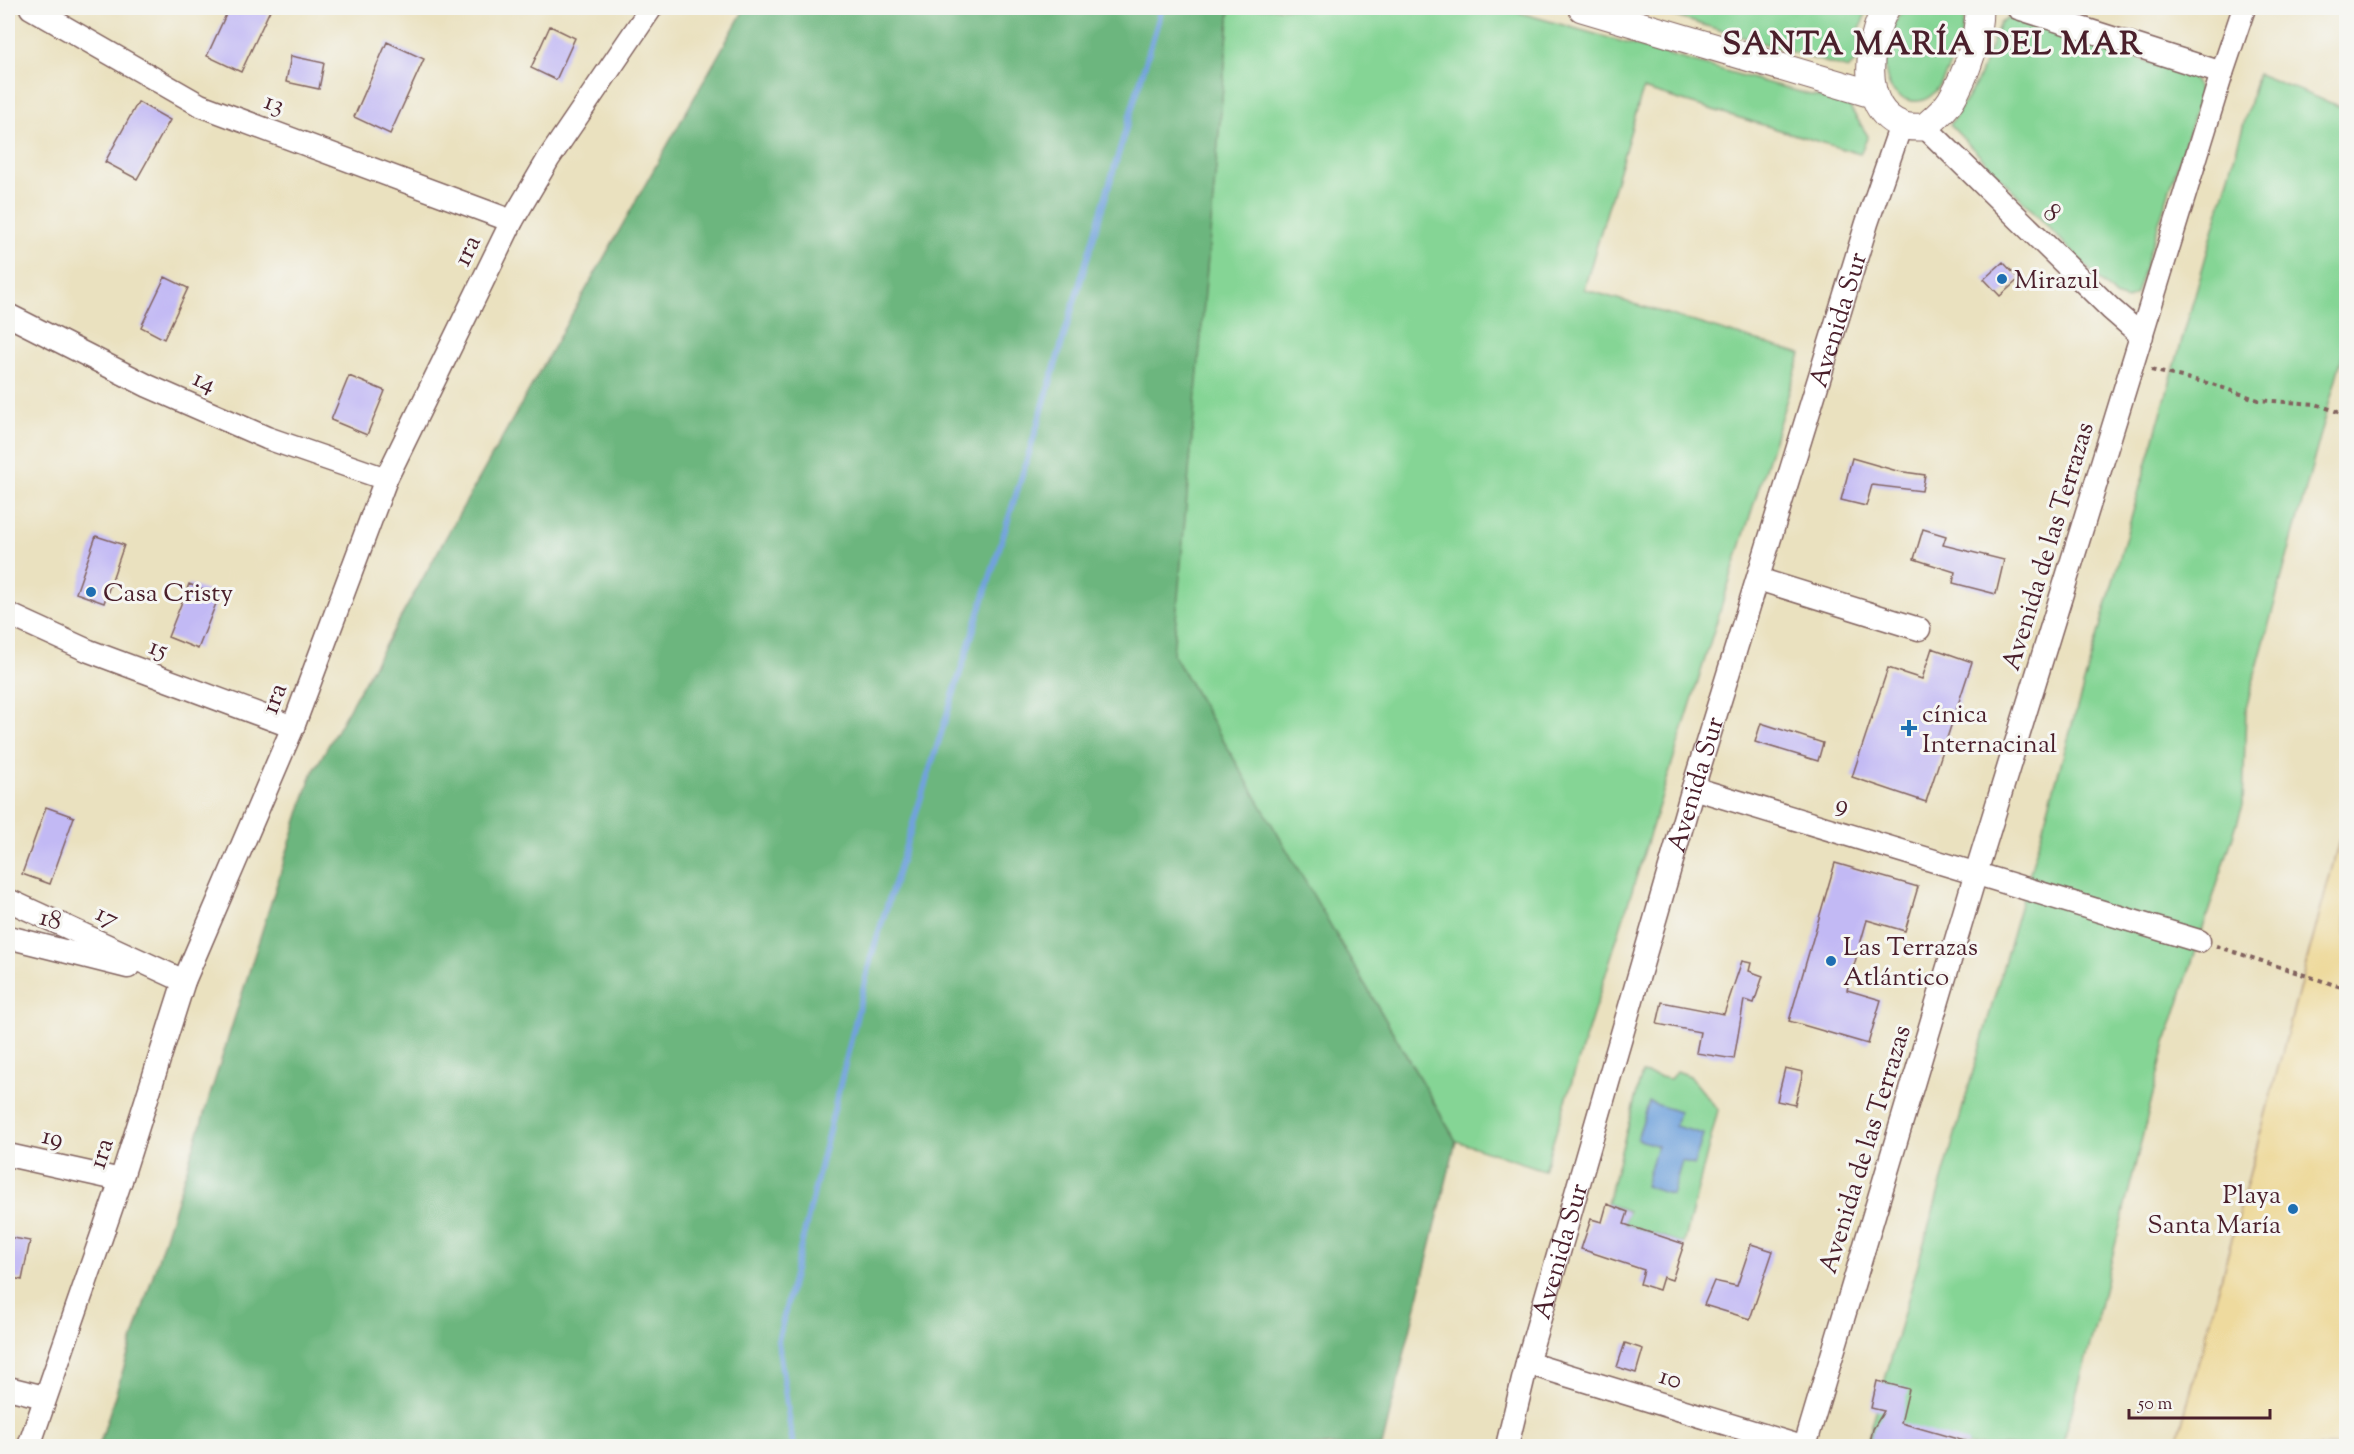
<svg xmlns="http://www.w3.org/2000/svg" width="2354" height="1454" font-family="'Sorts Mill Goudy',serif">
<style>
.green{fill:#85d595;stroke:#687a60;stroke-width:1.5}
.forest{fill:#6cb67e;stroke:#5b6a54;stroke-width:1.5}
.sand{fill:#eeda9e;stroke:#9c7c64;stroke-width:1.5}
.water{fill:#71a3dc;stroke:#5e6184;stroke-width:1.5}
.lines{fill:none;stroke-linecap:round;stroke-linejoin:round}
.stream{stroke:#71a3dc;stroke-width:6}
.building{fill:#c2b9f4}
.minor-casing{stroke:#82635f;stroke-width:25}
.major-casing{stroke:#82635f;stroke-width:29}
.path{stroke:#82635f;stroke-width:4;stroke-dasharray:4.5 4.5;stroke-linecap:butt}
.minor{stroke:#fff;stroke-width:22}
.major{stroke:#fff;stroke-width:27}
.poi-dot{fill:#1f6fb2;stroke:#f6f6f2;stroke-width:2}
.labels{text-anchor:middle;stroke-width:6;stroke-linejoin:round;paint-order:stroke}
.street-label{font-size:26px;fill:#4a1f2b;stroke:#f6f6f2}
.poi-label{font-size:26px;fill:#4a1f2b;stroke:#f6f6f2;text-anchor:start}
.district-label{font-size:32px;font-weight:bold;letter-spacing:1.5px;fill:#4a1f2b;stroke:#f6f6f2}
</style>
<rect width="100%" height="100%" fill="#f6f6f2"/>
<filter id="ink" filterUnits="userSpaceOnUse"><feTurbulence type="fractalNoise" baseFrequency=".0167" numOctaves="2"/><feDisplacementMap in="SourceGraphic" scale="12" xChannelSelector="R" yChannelSelector="G"/><feConvolveMatrix kernelMatrix="1 2 1 2 8 2 1 2 1" color-interpolation-filters="sRGB"/></filter>
<filter id="wash" filterUnits="userSpaceOnUse"><feTurbulence type="fractalNoise" baseFrequency=".008" numOctaves="4" result="noise"/><feDisplacementMap in="SourceGraphic" scale="24" xChannelSelector="R" yChannelSelector="G"/><feGaussianBlur stdDeviation="1.35" result="paint"/><feColorMatrix in="noise" values="0 0 0 0 0 0 0 0 0 0 0 0 0 0 0 0 0 1.4 0 .05"/><feComposite in="paint" operator="in"/></filter>
<g filter="url(#wash)">
<rect width="100%" height="100%" fill="#eae1bf"/>
<path class="green" d="M1230,8h273l346,98 19,30 -8,18 -217,-65 -59,200 217,65 -257,816 -88,-29 -284,-487z
M1647,8h221l-8,20 -2,31 -10,10z
M1904,8h51l9,11c-2,19 -9,35 -17,52 -8,18 -18,35 -39,29 -7,-1 -14,-7 -18,-13 -11,-23 -1,-61 14,-79z
M2011,17l180,59 7,10 2,10 -64,198 -9,6 -12,-4 -165,-171 27,-43 23,-59z
M2258,74l88,35v233l-100,366 -3,97 -77,237 -71,284 -33,120h-196z
M1677,1071l13,5 28,34 -34,134 -60,-20 4,-13 -21,-7 35,-131 28,6z"/>
<path class="forest" d="M745,8h485l-57,646 283,487 -74,305h-1283l212,-670z"/>
<path class="sand" d="M2346,816v630h-170z"/>
<path class="water" d="M1649,1102l30,10 -4,14 28,8 -9,31 -12,-4 -10,34 -27,-9 12,-40 -20,-7z"/>
<g class="lines">
<path class="stream" d="M793,1446l-15,-105 93,-384 159,-507 132,-442"/>
</g>
<g id="blocks">
<path class="building" d="M229,8h42l-30,64 -34,-16z
M550,26l25,12 -19,42 -25,-12z
M387,42l37,17 -34,75 -36,-17z
M291,56l33,7 -5,26 -33,-7z
M138,102l32,18 -33,59 -32,-17z
M2003,262l16,17 -19,17 -16,-17z
M165,277l23,11 -24,51 -23,-12z
M349,376l36,15 -18,44 -36,-15z
M1852,458l45,13 28,4 -3,16 -50,-6 -6,21 -25,-6z
M1923,529l23,7 -3,9 61,15 -8,34 -43,-11 2,-11 -41,-13z
M96,536l28,9 -20,58 -28,-10z
M189,584l30,12 -21,53 -30,-12z
M1932,648l40,14 -46,140 -74,-25 36,-109 34,11z
M1761,723l62,20 -5,18 -63,-19z
M46,807l28,10 -24,67 -28,-10z
M1835,863l83,24 -13,44 -38,-11 -20,70 34,10 -13,44 -79,-23z
M1742,961l9,2 -2,8 14,5 -9,27 -10,-3 -10,59 -38,-6 4,-21 -43,-8 5,-22 62,12z
M1785,1068l18,4 -8,33 -18,-4z
M1607,1204l21,8 -4,12 60,20 -12,36 -9,-3 -4,13 -19,-6 4,-14 -63,-21 10,-30 11,3z
M8,1237l22,4 -8,39 -14,-3z
M1751,1244l22,7 -23,68 -46,-14 10,-24 23,5z
M1625,1343l18,6 -7,24 -19,-6z
M1877,1381l32,8 -8,34 67,19 -1,4h-98l4,-17 11,-18 -13,-3z"/>
</g>
</g>
<g filter="url(#ink)">
<use href="#blocks" fill-opacity="0" stroke="#82635f" stroke-width="1.5"/>
<g class="lines">
<defs>
<g id="minor">
<path d="M31,8l169,97 312,116"/>
<path d="M2018,8l204,65"/>
<path d="M1925,127l186,182 31,27"/>
<path d="M8,315l140,71 119,52 119,41"/>
<path d="M1758,579l161,50"/>
<path d="M8,614l81,37 204,76"/>
<path d="M1693,788l506,153"/>
<path d="M8,900l176,81"/>
<path d="M8,937l120,30"/>
<path d="M8,1155l113,25"/>
<path d="M1527,1363l272,83"/>
<path d="M8,1388l36,9"/>
<path d="M29,1446l92,-266 63,-199 109,-254 93,-248 126,-258 37,-63 102,-150"/>
<path id="s1" d="M1507,1446l20,-83 166,-575 174,-565 34,-98"/>
<path d="M1805,1446l171,-573 246,-800 22,-65"/>
</g>
<path id="major" d="M1582,8l290,86
M1886,8c-18,31 -28,102 16,117 6,3 16,2 23,2 9,-8 20,-17 26,-27 16,-27 28,-62 28,-92"/>
</defs>
<use href="#minor" class="minor-casing"/>
<use href="#major" class="major-casing"/>
<path class="path" d="M2151,370l61,14 46,16 58,4 30,11
M2216,946l125,41"/>
<use href="#minor" class="minor"/>
<use href="#major" class="major"/>
</g>
</g>
<g class="poi-dot">
<circle cx="2002" cy="279" r="6"/>
<circle cx="91" cy="592" r="6"/>
<path d="M1906 719h6v6h6v6h-6v6h-6v-6h-6v-6h6z"/>
<circle cx="1831" cy="961" r="6"/>
<circle cx="2293" cy="1209" r="6"/>
</g>
<g class="labels">
<g class="street-label">
<text transform="translate(275 102) rotate(20)" y="9">13</text>
<text transform="translate(2053 212) rotate(44)" y="9">8</text>
<text transform="translate(466 250) rotate(-64)" y="9">1ra</text>
<text dy="9" stroke="none"><textPath href="#s1" startOffset="1174">Avenida Sur</textPath></text>
<text transform="translate(205 380) rotate(24)" y="9">14</text>
<text transform="translate(2047 546) rotate(-73)" y="9">Avenida de las Terrazas</text>
<text transform="translate(159 647) rotate(20)" y="9">15</text>
<text transform="translate(273 698) rotate(-69)" y="9">1ra</text>
<text dy="9" stroke="none"><textPath href="#s1" startOffset="688">Avenida Sur</textPath></text>
<text transform="translate(1843 803) rotate(17)" y="9">9</text>
<text transform="translate(108 915) rotate(25)" y="9">17</text>
<text transform="translate(51 918) rotate(14)" y="9">18</text>
<text transform="translate(53 1136) rotate(13)" y="9">19</text>
<text transform="translate(1864 1149) rotate(-73)" y="9">Avenida de las Terrazas</text>
<text transform="translate(100 1153) rotate(-72)" y="9">1ra</text>
<text dy="9" stroke="none"><textPath href="#s1" startOffset="202">Avenida Sur</textPath></text>
<text transform="translate(1671 1377) rotate(17)" y="9">10</text>
</g>
<g class="poi-label">
<text x="2014" y="288">Mirazul</text>
<text x="103" y="601">Casa Cristy</text>
<text x="1922" y="722">cínica<tspan x="1922" dy="30">Internacinal</tspan></text>
<text x="1843" y="955">Las Terrazas<tspan x="1843" dy="30">Atlántico</tspan></text>
<text x="2281" y="1203" text-anchor="end">Playa<tspan x="2281" dy="30">Santa María</tspan></text>
</g>
<g class="district-label">
<text x="1933" y="54">SANTA MARÍA DEL MAR</text>
</g>
</g>
<rect width="2354" height="1454" fill="none" stroke="#f6f6f2" stroke-width="30"/>
<path d="M2129 1409v9h141v-9" fill="none" stroke="#4a1f2b" stroke-width="3"/>
<text x="2138" y="1409" font-size="18" fill="#4a1f2b" stroke="#f6f6f2" stroke-width="4.5" paint-order="stroke">50 m</text>
</svg>
